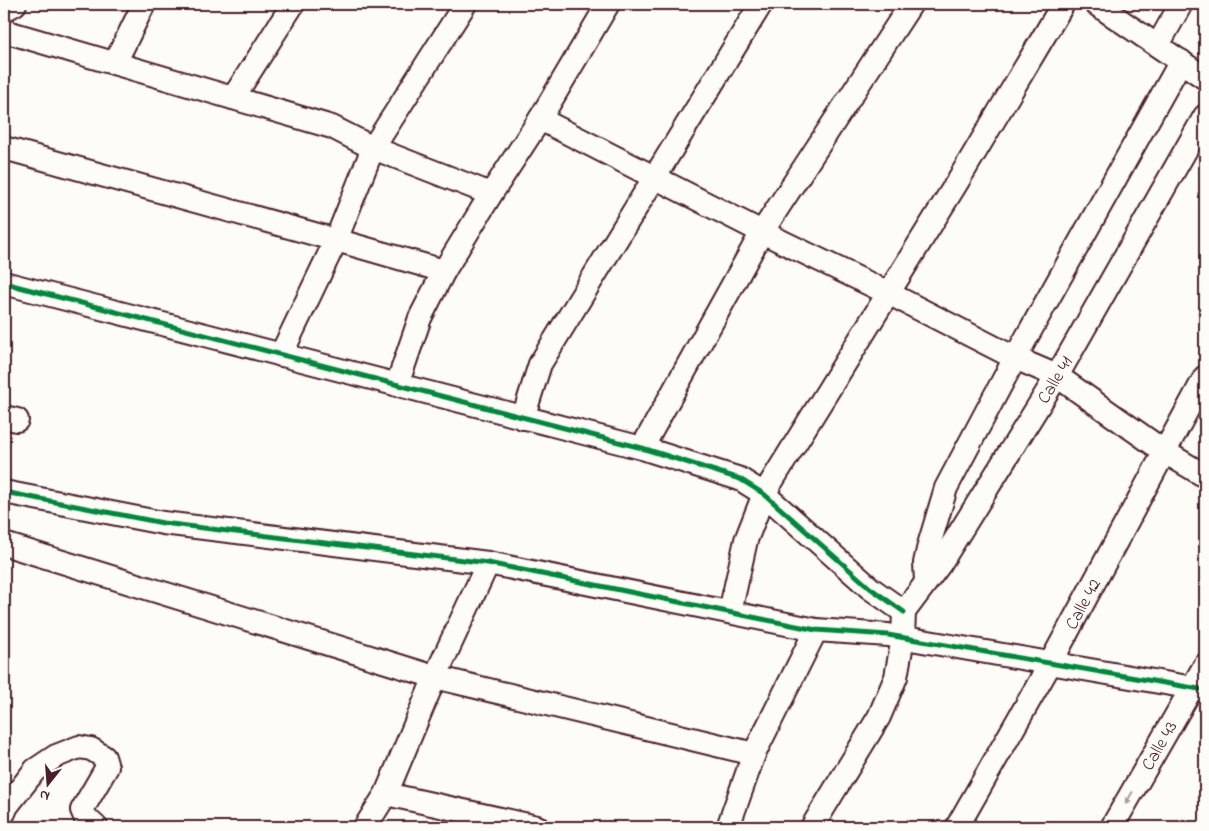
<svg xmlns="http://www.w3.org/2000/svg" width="1209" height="831" font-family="'Indie Flower',sans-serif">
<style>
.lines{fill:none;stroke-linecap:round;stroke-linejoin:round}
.minor-casing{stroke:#4a1f2b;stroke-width:26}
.minor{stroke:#fdfcf7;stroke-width:22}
.cycleway-casing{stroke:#fdfcf7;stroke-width:8}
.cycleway{stroke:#00873e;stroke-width:5}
.oneway{fill:#ac999b}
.labels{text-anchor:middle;stroke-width:4;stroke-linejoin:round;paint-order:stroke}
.street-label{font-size:18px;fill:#4a1f2b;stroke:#fdfcf7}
</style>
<rect width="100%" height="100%" fill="#fdfcf7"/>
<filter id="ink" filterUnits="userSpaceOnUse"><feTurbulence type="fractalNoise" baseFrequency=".02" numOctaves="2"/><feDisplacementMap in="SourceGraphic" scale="10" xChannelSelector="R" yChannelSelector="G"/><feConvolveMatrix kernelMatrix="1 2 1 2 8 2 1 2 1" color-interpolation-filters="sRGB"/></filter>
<g filter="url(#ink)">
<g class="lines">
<defs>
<g id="minor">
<path d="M1096,4l109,74"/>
<path d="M4,10l11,-6"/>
<path d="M4,31l328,96 41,21 118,46"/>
<path d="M1158,45l23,-41"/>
<path d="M115,63l29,-59"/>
<path d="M233,98l60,-94"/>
<path d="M540,119l222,113 126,61 127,65 42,18 108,76 40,24"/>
<path d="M4,148l332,92 108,31"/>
<path d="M4,283l638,165 98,31 24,15 106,94 34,24"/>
<path d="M281,355l55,-115 37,-92 92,-144"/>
<path d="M397,385l23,-67 24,-47 47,-77 49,-75 68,-115"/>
<path d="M4,417l13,3"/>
<path d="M523,418l17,-54 221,-360"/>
<path d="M642,448l120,-216 149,-228"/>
<path d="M4,492l159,31 325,40 328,67 72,5 317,55"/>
<path d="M4,544l431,133 319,77"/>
<path d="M926,582l-1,-19 4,-18 17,-57 69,-130 166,-297"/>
<path d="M730,612l16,-72 18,-46 192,-310 107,-180"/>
<path d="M386,794l151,33"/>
<path d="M4,813l3,-7 28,-36 21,-14 23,-9 12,2 13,8 3,10 -25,43 3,7 11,10"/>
<path d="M365,827l21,-33 49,-117 53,-114"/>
<path d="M728,827l26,-73 62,-124"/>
<path id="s1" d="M812,827l67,-110 17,-40 7,-39 1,-26 36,-48 117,-188 148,-260"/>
<path id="s2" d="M957,827l93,-163 155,-287"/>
<path id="s3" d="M1112,827l93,-162"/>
</g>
</defs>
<use href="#minor" class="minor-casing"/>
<use href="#minor" class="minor"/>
<defs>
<path id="cycleway" d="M4,283l638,165 98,31 24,15 106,94 34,24
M4,492l159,31 325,40 328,67 72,5 317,55"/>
</defs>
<use href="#cycleway" class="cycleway-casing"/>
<use href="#cycleway" class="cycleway"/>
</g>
<defs><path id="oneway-solid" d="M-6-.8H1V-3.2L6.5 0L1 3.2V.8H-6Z" transform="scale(1.25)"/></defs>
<use class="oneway" href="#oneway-solid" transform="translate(1129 798) rotate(120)"/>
</g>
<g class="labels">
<g class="street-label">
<text dy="6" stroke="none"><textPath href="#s1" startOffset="515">Calle 41</textPath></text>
<text dy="6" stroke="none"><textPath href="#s2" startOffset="256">Calle 42</textPath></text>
<text dy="6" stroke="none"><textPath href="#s3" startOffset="94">Calle 43</textPath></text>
</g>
</g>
<rect width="1209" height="831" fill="none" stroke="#fdfcf7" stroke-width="20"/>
<rect x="10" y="10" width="1189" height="811" fill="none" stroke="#4a1f2b" stroke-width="2" filter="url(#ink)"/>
<g transform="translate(48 784) rotate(197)" stroke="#fdfcf7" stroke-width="4" paint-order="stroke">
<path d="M0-4L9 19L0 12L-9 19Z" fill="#4a1f2b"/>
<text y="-8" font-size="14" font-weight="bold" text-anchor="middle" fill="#4a1f2b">N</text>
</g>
</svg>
